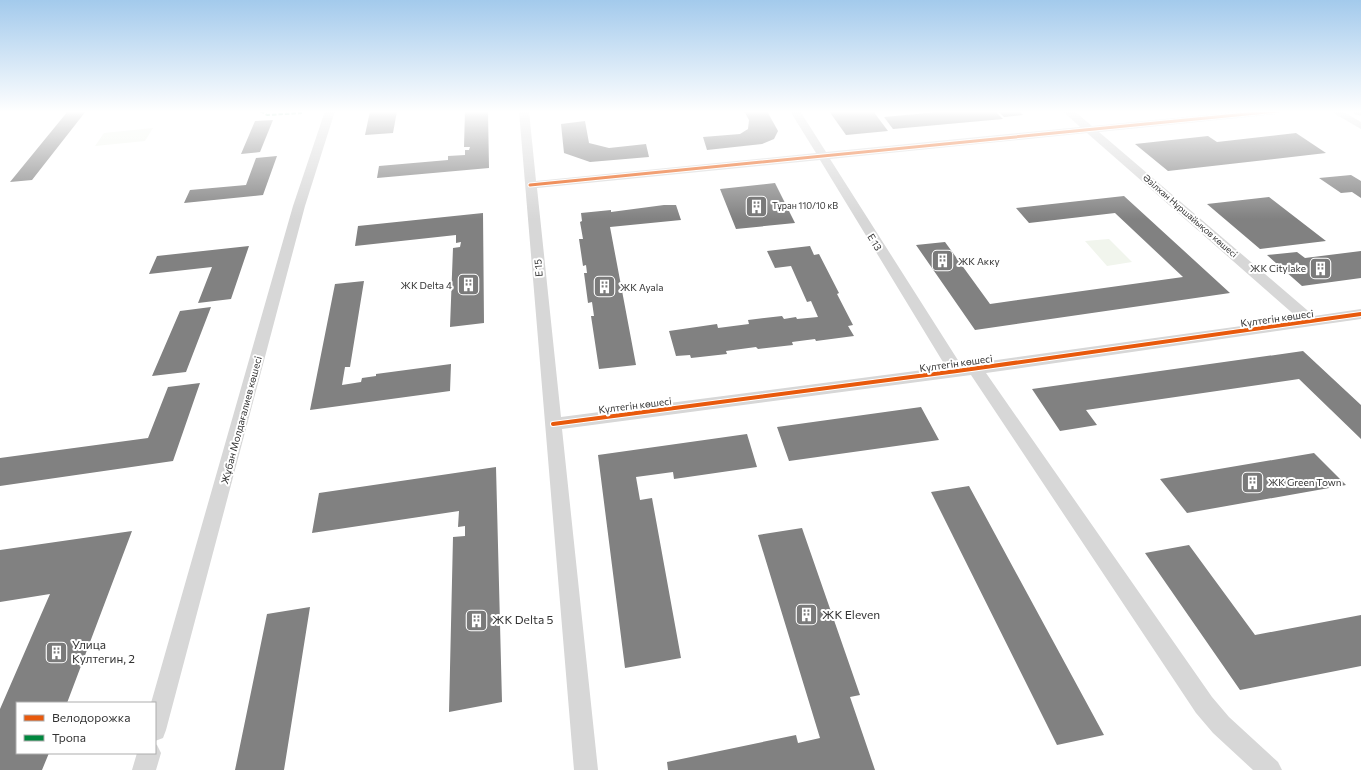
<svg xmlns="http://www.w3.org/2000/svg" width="1361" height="770" font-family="Commissioner,sans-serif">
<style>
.green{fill:#f1f5ed}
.building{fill:#818181}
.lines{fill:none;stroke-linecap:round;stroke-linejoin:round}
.minor{fill:#d7d7d7;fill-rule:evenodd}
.secondary{fill:#d0d0d0;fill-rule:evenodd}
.quiet{stroke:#00873e;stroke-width:2;stroke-dasharray:4.5 2;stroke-linecap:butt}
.cycleway-far1-casing{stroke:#fff;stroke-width:5}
.cycleway-casing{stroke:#fff;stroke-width:6}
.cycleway-far1{stroke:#e8590c;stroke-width:3}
.cycleway{stroke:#e8590c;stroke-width:4}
.labels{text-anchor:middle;stroke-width:4;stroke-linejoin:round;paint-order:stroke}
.far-poi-label{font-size:9px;fill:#333;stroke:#fff;text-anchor:start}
.far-street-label{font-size:9px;fill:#333;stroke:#fff}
.street-label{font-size:10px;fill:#333;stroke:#fff}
.poi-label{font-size:10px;fill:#333;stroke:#fff;text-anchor:start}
.near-poi-label{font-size:12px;fill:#333;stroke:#fff;text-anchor:start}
</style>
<rect width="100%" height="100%" fill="#fff"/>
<path class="green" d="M153,128l-8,13 -50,5 9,-13z
M1109,239l23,23 -25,4 -22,-25z"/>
<path class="building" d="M68,111h18l-54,69 -22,2z
M370,111h27l-4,22 -28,2z
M465,111h23l1,57 -112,10 2,-12 69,-6v-4l17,-1v-5h4l1,-3h-6z
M744,111h23l11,20 -4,8 -12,5 -55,6 -4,-13 37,-3 8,-5 1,-9z
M829,111h44l15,20 -42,4z
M949,111h46l8,8 -110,10 -9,-12z
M998,111h20l5,4 -19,2z
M273,120l-13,32 -19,2 14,-33z
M585,121l4,22 20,5 37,-4 3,13 -59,5 -26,-9 -3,-29z
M1296,133l30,20 -158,18 -33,-27 73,-8 9,6z
M277,156l-14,39 -79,8 6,-13 56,-5 10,-27z
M1351,175l10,6v17l-9,-6 -11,1 -22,-15z
M775,183l20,40 -59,6 -16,-40z
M1124,196l106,97 -255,37 -59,-85 29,-3 45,62 193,-27 -68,-64 -86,10 -13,-15z
M1269,197l57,44 -66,8 -53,-45z
M664,205h12l5,15 -71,7 26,138 -37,4 -8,-53h3l-2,-14 -4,1 -4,-30h3l-1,-8 -3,1 -4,-27h4l-3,-17 2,-1 -1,-8 30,-3v2z
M483,213l1,110 -34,4 3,-79 7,-1 1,-5 -5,1v-8l-101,11 3,-20z
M249,246l-18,53 -33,4 14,-36 -63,7 8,-18z
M810,246l4,9 5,-1 20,39 -2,1 16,31 -5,1 6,10 -38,5 -1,-2 -23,3 1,3 -35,4 -2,-2 -30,4 1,3 -36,4 -1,-3 -14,1 -7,-25 48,-7 1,4 31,-4 -1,-4 34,-4 2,3 12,-2 1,2 21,-2 -7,-16 -4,1 -16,-36 -16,2 -8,-17z
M1361,251v27l-59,8 -35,-31 30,-3 8,6z
M364,281l-14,86h-5l-3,18 19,-3 1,-4 14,-2v-2l75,-10 -1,27 -140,19 25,-126z
M211,307l-25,65 -34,4 28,-65z
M1303,351l58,54v34l-62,-60 -213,31 11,15 -37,6 -28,-42z
M200,383l-27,78 -173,25v-28l148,-20 20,-51z
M921,407l18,33 -150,21 -12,-34z
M747,434l10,33 -83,12 -1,-7 -37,5 4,23 12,-2 29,160 -56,10 -27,-213z
M1314,453l32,32 -159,28 -27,-34z
M496,467l6,235 -53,10 4,-175 12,-1v-10l-7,1 1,-16 -147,22 7,-40z
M969,486l135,249 -47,10 -126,-253z
M802,528l58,167 -10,2 25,73h-207l-1,-8 129,-27 2,8 22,-5 -62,-203z
M132,531l-65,172h-50v50h32l-7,17h-42v-61l50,-115 -50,8v-52z
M1189,545l66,90 106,-20v51l-121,24 -95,-137z
M310,607l-26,163h-49l32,-156z"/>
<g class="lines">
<path class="minor" d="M325,111h10l-30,95 -139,524 -3,8 -8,3v-38h-4l142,-497z
M519,111h10l7,70 280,-28 -26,-42h10l26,41 254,-25 -17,-16h11l18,15 154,-15h36l-5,3 -178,18 215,184 47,-7v10l-375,54 226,324 17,20 49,45 4,8h-29l-40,-37 -17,-20 -225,-338 -409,54 36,341h-24zM1087,133l211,185 -337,47 -131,-206zM820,160l126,207 -385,50 -24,-229z
M1330,111h12l19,11v7z
M155,744l2,1 4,8 -5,17h-24l5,-17h18z"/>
<path class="secondary" d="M1352,111h9v5l-7,-2z"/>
<path class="quiet" d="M260,111l7,4 35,-2"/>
<defs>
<path id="cycleway-far1" d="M530,185l747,-74"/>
<path id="cycleway" d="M553,424l404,-53 404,-57"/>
</defs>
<use href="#cycleway-far1" class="cycleway-far1-casing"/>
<use href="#cycleway" class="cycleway-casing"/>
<use href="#cycleway-far1" class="cycleway-far1"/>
<use href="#cycleway" class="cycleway"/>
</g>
<linearGradient id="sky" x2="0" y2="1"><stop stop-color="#a3caec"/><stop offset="0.51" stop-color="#fff"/><stop offset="1" stop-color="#fff" stop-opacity="0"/></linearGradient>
<rect width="1361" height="219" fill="url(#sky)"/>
<defs>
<symbol id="building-square" viewBox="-11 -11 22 22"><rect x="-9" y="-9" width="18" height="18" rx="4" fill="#7a7a7a" stroke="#fff"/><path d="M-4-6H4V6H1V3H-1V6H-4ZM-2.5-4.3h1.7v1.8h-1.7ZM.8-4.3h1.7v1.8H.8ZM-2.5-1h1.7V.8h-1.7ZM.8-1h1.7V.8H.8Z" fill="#fff"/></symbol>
</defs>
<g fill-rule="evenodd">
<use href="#building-square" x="744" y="194" width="25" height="25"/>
<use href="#building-square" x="930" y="248" width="25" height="25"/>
<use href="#building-square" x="1308" y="256" width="25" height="25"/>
<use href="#building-square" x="456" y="272" width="25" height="25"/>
<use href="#building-square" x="592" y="274" width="25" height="25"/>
<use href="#building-square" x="1240" y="470" width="25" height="25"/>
<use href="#building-square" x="794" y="602" width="25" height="25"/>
<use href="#building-square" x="464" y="608" width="25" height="25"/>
<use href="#building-square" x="44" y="640" width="25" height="25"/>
</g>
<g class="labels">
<g class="far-poi-label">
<text x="772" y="209">Тұран 110/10 кВ</text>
</g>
<g class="far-street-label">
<text transform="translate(1190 216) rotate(41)" y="3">Әзілхан Нұршайықов көшесі</text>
</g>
<g class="street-label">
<text transform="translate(875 242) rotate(58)" y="4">E 13</text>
<text transform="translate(538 268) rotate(-95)" y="4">E 15</text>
<text transform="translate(1277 318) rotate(-8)" y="4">Күлтегін көшесі</text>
<text transform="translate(956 363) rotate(-8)" y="4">Күлтегін көшесі</text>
<text transform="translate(635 405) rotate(-7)" y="4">Күлтегін көшесі</text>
<text transform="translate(241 420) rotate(-75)" y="4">Жұбан Молдағалиев көшесі</text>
</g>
<g class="poi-label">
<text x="958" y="265">ЖК Акку</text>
<text x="1306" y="272" text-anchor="end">ЖК Citylake</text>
<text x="452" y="289" text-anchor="end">ЖК Delta 4</text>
<text x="620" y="291">ЖК Ayala</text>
<text x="1268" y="486">ЖК Green Town</text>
</g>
<g class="near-poi-label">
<text x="822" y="619">ЖК Eleven</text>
<text x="492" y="624">ЖК Delta 5</text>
<text x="72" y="649">Улица<tspan x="72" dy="14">Култегин, 2</tspan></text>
</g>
</g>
<rect x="16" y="702" width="140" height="52" fill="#ffffff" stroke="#adadad"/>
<rect x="24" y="715" width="20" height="6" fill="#e8590c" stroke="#adadad"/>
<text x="52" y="722" font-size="12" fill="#333333">Велодорожка</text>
<rect x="24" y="735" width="20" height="6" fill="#00873e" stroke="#adadad"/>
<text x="52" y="742" font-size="12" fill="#333333">Тропа</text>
</svg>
